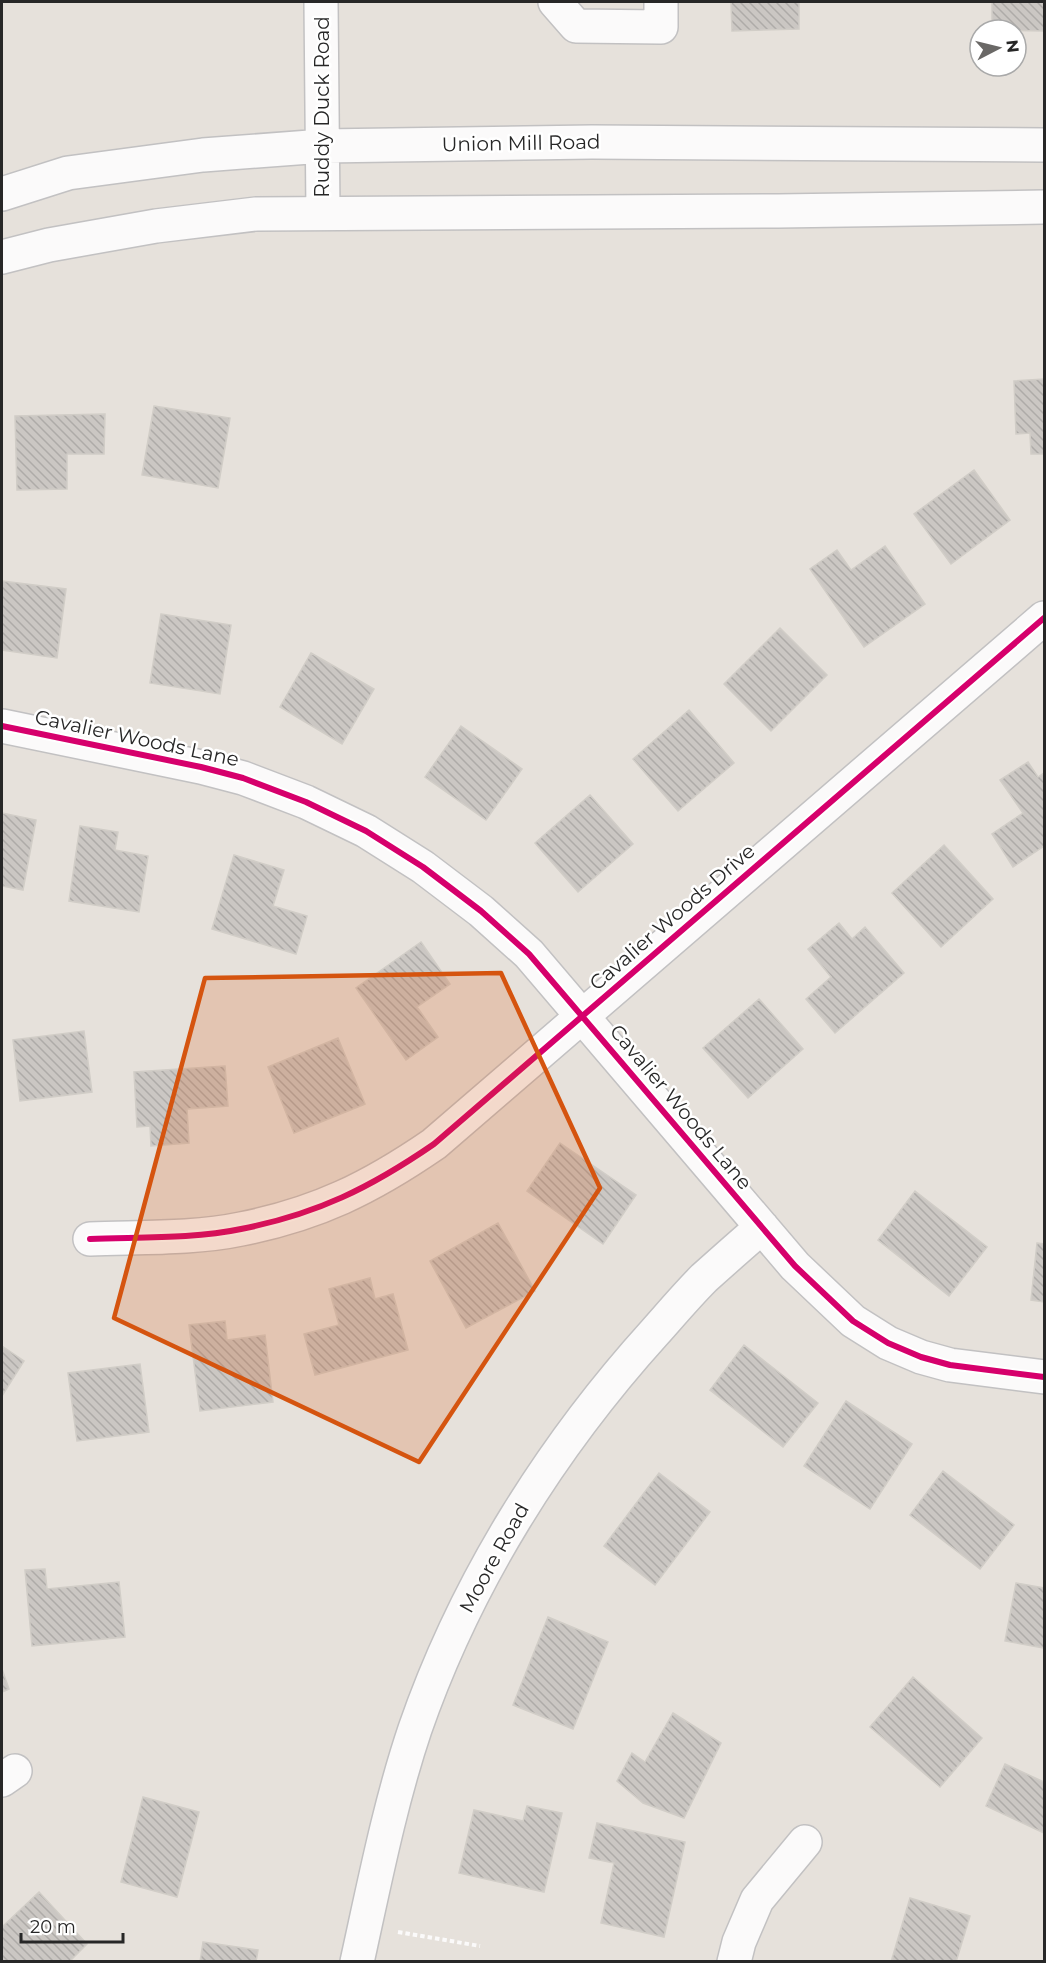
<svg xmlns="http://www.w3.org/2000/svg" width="1046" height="1963" font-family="Montserrat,sans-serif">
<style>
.building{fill:url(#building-back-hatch);stroke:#d1cdc7;stroke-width:1.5}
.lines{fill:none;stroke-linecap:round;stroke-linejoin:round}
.minor-casing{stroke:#c2c1c2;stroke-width:36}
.path{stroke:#fbfafa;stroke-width:4;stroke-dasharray:4.5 3;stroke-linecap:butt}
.minor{stroke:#fbfafa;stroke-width:33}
.cycleway-casing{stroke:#fff;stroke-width:10}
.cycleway{stroke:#d6006c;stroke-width:6}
.marked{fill:#d5540f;fill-opacity:0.2;stroke:#d5540f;stroke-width:4.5;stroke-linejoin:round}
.labels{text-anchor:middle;stroke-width:5;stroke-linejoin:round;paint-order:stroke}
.street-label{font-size:20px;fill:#272727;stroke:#fff}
</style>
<defs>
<pattern id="building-back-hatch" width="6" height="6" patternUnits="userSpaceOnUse" patternTransform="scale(1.5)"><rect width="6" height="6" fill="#cbc7c3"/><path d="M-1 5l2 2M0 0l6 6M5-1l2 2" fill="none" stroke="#aeaba8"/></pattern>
</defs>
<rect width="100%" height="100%" fill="#e6e1db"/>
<path class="building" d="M731,2h68v27l-67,2z
M992,2h52v29l-52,-1z
M1044,379v75h-13l-1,-21 -14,1 -2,-53z
M154,406l76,12 -12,70 -76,-13z
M105,414l-1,40h-37v35l-50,1 -2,-74z
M974,470l36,50 -59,44 -37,-50z
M885,546l40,58 -61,43 -54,-78 27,-19 14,20z
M2,581l64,8 -9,69 -55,-8z
M161,614l70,11 -11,69 -70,-11z
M780,628l47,47 -56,56 -47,-47z
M311,653l63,36 -32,55 -62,-37z
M689,710l45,53 -56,48 -45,-52z
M461,726l61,43 -36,51 -61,-43z
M1028,762l10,15 6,-4v73l-31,21 -21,-33 31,-21 -23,-33z
M590,795l43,49 -55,48 -43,-49z
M2,813l34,7 -13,70 -21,-4z
M80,826l38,6 -3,18 33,6 -9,56 -70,-11z
M944,845l49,54 -52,48 -49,-54z
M234,855l50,15 -11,36 34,10 -11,38 -84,-25z
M839,923l13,16 13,-12 39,46 -69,60 -29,-34 25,-22 -23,-28z
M421,942l29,42 -33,23 21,30 -32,23 -50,-72z
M759,999l44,50 -55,49 -45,-50z
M84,1031l8,61 -72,9 -7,-61z
M338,1038l27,66 -71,29 -26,-66z
M225,1066l3,40 -41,3 2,34 -38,3 -1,-20 -13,1 -3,-55z
M560,1143l76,52 -33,49 -76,-53z
M915,1191l72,56 -38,49 -71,-56z
M498,1223l37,68 -69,37 -36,-67z
M1037,1243l7,1v58l-13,-2z
M370,1278l5,21 18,-5 15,56 -93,25 -11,-41 35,-9 -10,-36z
M225,1321l2,19 38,-5 8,67 -73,9 -11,-86z
M744,1345l74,58 -35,44 -73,-57z
M2,1346l22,15 -22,35z
M140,1364l9,68 -72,9 -9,-68z
M846,1401l66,43 -42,65 -66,-43z
M943,1471l71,54 -34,44 -70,-54z
M659,1473l51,39 -55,73 -51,-39z
M45,1569l2,20 72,-7 6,55 -93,9 -7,-76z
M1016,1583l28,5v60l-39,-7z
M548,1617l60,25 -35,87 -60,-24z
M2,1669l7,20 -7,3z
M913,1677l69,61 -42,49 -70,-60z
M673,1713l48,30 -37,75 -41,-15 -26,-22 15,-28 13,9z
M1005,1764l39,18v51l-58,-27z
M143,1797l56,15 -22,85 -56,-15z
M527,1806l35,7 -18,79 -85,-19 15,-63 49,11z
M597,1823l88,19 -21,95 -63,-14 13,-60 -25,-5z
M39,1892l48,52 -18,18h-67v-35z
M910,1898l60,18 -14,46h-65z
M203,1942l55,8 -2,12h-56z"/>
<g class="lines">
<defs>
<path id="minor" d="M321,2l2,211
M555,2l21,24 85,1v-25
M2,194l66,-21 135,-18 120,-9 269,-4 452,3
M2,257l47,-12 107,-19 100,-12 522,-3 266,-4
M2,726l199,41 42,11 63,24 60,29 57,36 58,44 48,43 266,312 58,55 35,22 33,14 29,8 94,12
M90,1239c48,-2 104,0 151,-10 76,-15 129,-41 193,-85l610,-526
M2,1780l13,-9
M357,1962c17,-77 33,-159 58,-233 51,-147 136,-282 240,-397 16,-18 32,-37 49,-54 19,-17 38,-34 58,-51
M734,1962l5,-20 18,-42 48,-58"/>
</defs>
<use href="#minor" class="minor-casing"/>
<path class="path" d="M398,1932l82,14"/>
<use href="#minor" class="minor"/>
<defs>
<path id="cycleway" d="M2,726l199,41 42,11 63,24 60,29 57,36 58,44 48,43 266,312 58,55 35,22 33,14 29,8 94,12
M90,1239c48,-2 104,0 151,-10 76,-15 129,-41 193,-85l610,-526"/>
</defs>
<use href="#cycleway" class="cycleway-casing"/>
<use href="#cycleway" class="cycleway"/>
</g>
<path class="marked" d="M501,973l99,215 -181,274 -305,-144 91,-340z"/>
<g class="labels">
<g class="street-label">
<text transform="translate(322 107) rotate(-90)" y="7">Ruddy Duck Road</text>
<text transform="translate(521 143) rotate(-1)" y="7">Union Mill Road</text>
<text transform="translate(137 738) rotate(12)" y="7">Cavalier Woods Lane</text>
<text transform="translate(672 917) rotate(-41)" y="7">Cavalier Woods Drive</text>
<text transform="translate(681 1107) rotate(50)" y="7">Cavalier Woods Lane</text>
<text transform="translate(494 1558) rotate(-61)" y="7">Moore Road</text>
</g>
</g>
<rect width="1046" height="1963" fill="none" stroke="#272727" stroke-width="6"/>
<g transform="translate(998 48) rotate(83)"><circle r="28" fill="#ffffff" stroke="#a9a9a9" stroke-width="1.5"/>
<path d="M0-4.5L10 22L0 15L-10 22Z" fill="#6a6866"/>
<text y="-9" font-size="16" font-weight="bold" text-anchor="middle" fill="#272727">N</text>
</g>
<path d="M21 1933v9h102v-9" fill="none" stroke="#272727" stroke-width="3"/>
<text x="30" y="1933" font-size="18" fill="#272727" stroke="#ffffff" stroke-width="4.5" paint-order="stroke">20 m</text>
</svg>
